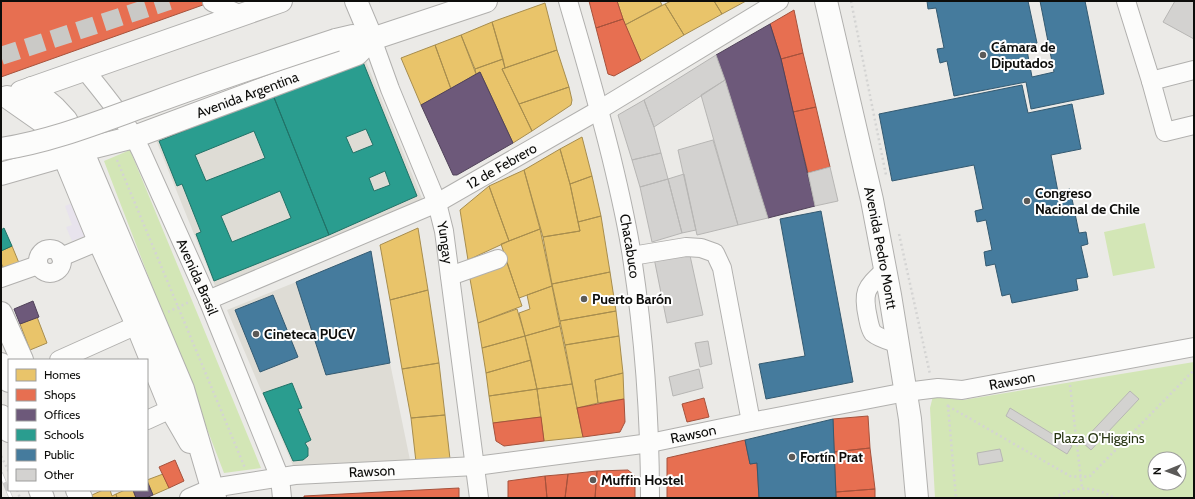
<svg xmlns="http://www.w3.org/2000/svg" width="1195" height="499" font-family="Cabin,sans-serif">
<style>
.commercial{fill:#e8e3ed}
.built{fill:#dedcd5}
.green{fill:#d3e6b6;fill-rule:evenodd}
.homes{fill:#e9c46a;stroke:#a78d4e}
.shops{fill:#e76f51;stroke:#a6523c}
.offices{fill:#6d597a;stroke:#504259}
.schools{fill:#2a9d8f;stroke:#217267;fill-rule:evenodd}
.public{fill:#457b9d;stroke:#345a71}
.building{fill:#d3d2d0;stroke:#b7b6b4}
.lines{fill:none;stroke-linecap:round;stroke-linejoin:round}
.minor-tunnel{stroke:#cac9c6;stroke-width:18;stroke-dasharray:18 9;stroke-linecap:butt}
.minor-casing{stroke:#b1b0ae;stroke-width:20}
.major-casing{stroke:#b1b0ae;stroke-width:24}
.path{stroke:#d4d4d3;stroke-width:2.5;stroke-dasharray:2 3;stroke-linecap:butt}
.minor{stroke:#fcfcfb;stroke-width:18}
.major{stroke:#fcfcfb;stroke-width:22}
.rail-casing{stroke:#cdcdcc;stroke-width:4.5}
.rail{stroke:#fff;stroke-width:3;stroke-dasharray:9;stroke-linecap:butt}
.major-bridge-casing{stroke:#b1b0ae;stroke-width:24;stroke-linecap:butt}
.major-bridge{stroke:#fcfcfb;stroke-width:22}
.poi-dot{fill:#5b5a58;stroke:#fff;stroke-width:1.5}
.labels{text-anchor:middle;stroke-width:4;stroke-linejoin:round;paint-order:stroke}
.poi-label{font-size:14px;font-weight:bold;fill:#0d0d0b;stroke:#fff;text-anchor:start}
.street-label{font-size:14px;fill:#0d0d0b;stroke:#fff}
.park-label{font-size:14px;fill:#283612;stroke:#fff}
</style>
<rect width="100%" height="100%" fill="#ebeae7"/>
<path class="commercial" d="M77,201l13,33 -18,7 -6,-14 6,-2 -7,-19z"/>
<path class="built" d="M365,59l58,142 -208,85 -59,-146z
M296,282l30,92 64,-11 20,97 -116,8 -67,-158z"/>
<path class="green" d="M130,150l131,318 -37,5 -120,-312z
M1145,223l10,45 -42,8 -9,-44z
M1194,362v136h-259l-5,-90 3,-12 30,4zM1155,459h24v24h-24z"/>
<path class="homes" d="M617,1h43l2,4 -37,20z
M671,1h43l8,13 -38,21 -19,-31z
M714,1h32l-24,13z
M545,3l12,47 -52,18 -13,-46z
M665,4l19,31 -43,26 -16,-36z
M492,22l11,37 -28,10 -14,-34z
M461,35l15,39 -25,15 -16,-44z
M435,45l16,44 -30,16 -20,-47z
M557,50l12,37 -50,17 -17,-35z
M503,59l2,9 -3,1 30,62 -19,12 -33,-71 -4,2 -1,-5z
M569,87l3,13 -1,5 -39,26 -13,-27z
M582,137l10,39 -22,8 -10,-35z
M560,149l10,35 10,47 -37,6 -19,-67z
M524,170l16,59 -31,12 -20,-55z
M592,176l9,40 -23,6 -8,-38z
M489,186l20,55 -41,19 -8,-50z
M601,216l9,56 -58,12 -9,-47 37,-6 -2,-9z
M418,228l10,62 -38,10 -10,-55z
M540,229l12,57 -33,12 -18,-54z
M12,246l7,17 -15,6 -3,-6v-12z
M507,263l15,43 -44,17 -8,-44 3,-4z
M610,272l6,39 -56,10 -8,-37z
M552,286l8,40 -35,10 -6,-23 11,-4 -3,-14z
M428,290l11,73 -37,6 -12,-69z
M517,309l8,27 -43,12 -4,-25z
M616,311l3,25 -54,9 -5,-24z
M37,317l10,26 -17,7 -10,-26z
M560,326l12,58 -35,5 -12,-53z
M525,336l6,24 -45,13 -4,-25z
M619,336l4,37 -28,7 3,23 -21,5 -12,-63z
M531,360l6,29 -48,7 -3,-23z
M439,363l6,52 -34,3 -9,-49z
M623,373l1,26 -26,4 -3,-23z
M572,384l11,53 -39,4 -7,-52z
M537,389l4,28 -48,6 -4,-27z
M445,415l5,44 -34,3 -5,-44z
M163,474l6,14 -16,7 -6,-15z
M103,490h7l2,6 4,-2 1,4h-24l-1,-3z
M125,490h8l3,8h-19l-1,-4z"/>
<path class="shops" d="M1,1h213l-213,76z
M589,1h28l6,18 -27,9z
M794,10l9,43 -22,6 -11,-35z
M623,19l18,42 -27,15 -6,-2 -12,-46z
M803,53l13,54 -23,5 -12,-53z
M816,107l14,60 -22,6 -15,-61z
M704,398l5,19 -22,5 -5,-18z
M624,399l1,23 -5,10 -37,5 -6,-29z
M868,416l2,32 -36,4 -1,-33z
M541,417l3,24 -40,5 -8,-5 -3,-18z
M745,440l5,24 7,-1 2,35h-92v-40z
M870,448l5,41 -39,3 -2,-40z
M175,460l9,21 -15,7 -10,-21z
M628,470l7,6v22h-40l2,-27z
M597,471l-2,27h-30l3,-24z
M568,474l-3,24h-18l-2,-22z
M545,476l2,22h-39v-17z
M459,488v10h-155v-2z
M875,489v9h-39v-6z"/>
<path class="offices" d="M770,24l11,35 34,147 -47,12 -52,-163z
M480,72l33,71 -56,32h-4l-32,-70z
M33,301l6,16 -19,7 -6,-15z
M147,481l6,14 -7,3h-10l-3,-8h14z"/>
<path class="schools" d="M363,62l54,134 -88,39 -56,-140zM366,129l7,16 -20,8 -7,-16zM385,171l5,14 -16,6 -5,-13z
M273,95l56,140 -115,46 -18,-47 5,-2 -19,-48 -5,2 -18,-45zM254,131l11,27 -59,23 -11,-26zM280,191l11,27 -59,24 -11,-26z
M4,228l8,18 -11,5v-21z
M292,383l10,25 -4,1 13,31 -6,3 3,5v8l-5,4 -10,1 -30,-68z"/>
<path class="public" d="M927,1h101l9,42 -11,2 6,32 22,-5 -14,-71h45l19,93 -73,15 -5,-27 -72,14 -7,-35 -7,2 -3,-14 7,-1 -8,-40 -8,1z
M1022,85l6,28 44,-9 9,45 -30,6 7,37 12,-3 9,44 7,-1 2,12 -7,2 7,31 -12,2 2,11 -66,13 -2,-9 -8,2 -7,-32 -9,2 -2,-14 8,-2 -6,-30 -9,2 -2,-11 8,-2 -9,-44 -82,16 -13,-67z
M821,211l32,171 -87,17 -7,-35 46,-8 -25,-137z
M371,251l19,112 -64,12 -30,-93z
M273,295l25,62 -38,15 -25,-62z
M833,419l3,79h-77l-2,-35 -7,1 -5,-24z"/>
<path class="building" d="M1175,1h19v38l-31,-17z
M716,55l9,25 -71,47 -10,-27z
M725,80l43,138 -30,7 -37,-130z
M644,100l10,27 7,26 -29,7 -14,-45z
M713,140l25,85 -41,10 -19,-85z
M661,153l7,26 -28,8 -8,-27z
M830,167l8,34 -23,5 -7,-33z
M684,174l12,56 -14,3 -14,-54z
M668,179l14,54 -30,9 -12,-55z
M689,251l14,64 -36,8 -13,-65z
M708,341l4,23 -12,3 -5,-24z
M699,369l4,19 -30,8 -4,-19z
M1130,391l9,8 -48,51 -9,-8z
M1010,408l62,38 -5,8 -61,-38z
M1000,449l3,12 -24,4 -2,-12z"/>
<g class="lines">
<path class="minor-tunnel" d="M1,56l168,-55"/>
<defs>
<g id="minor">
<path id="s1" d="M568,1c15,51 30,103 43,155 8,33 16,67 21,101 12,79 18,161 18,241"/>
<path d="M1126,1l25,80"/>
<path d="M212,2l29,13"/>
<path id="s2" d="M372,39l18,50 47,114 7,28 35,267"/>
<path id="s3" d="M84,69c21,26 43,52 57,82l67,149 72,178 2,20"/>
<path d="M1194,70l-43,11 14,51 29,-7"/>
<circle cx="50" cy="261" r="12"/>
<path d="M632,256l54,-9 15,1 14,5 7,15 29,154"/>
<path d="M61,257l38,-16"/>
<path d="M885,270c-19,18 -23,21 -17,48 1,5 2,11 5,15 7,6 18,8 26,11"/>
<path d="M450,276l48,-17"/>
<path d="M1,278l37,-13"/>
<path id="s4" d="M208,300l229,-97 162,-93 180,-109"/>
<path d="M59,360l78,-35"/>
<path d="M147,420l24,-11"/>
<path id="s5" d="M189,498l23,-10 83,-13 181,-9 174,-23 101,-21 155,-30 32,-4 24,2 232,-43"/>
</g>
<g id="major">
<path d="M356,1l16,38"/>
<path id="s6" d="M826,1l46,199 18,95 20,124 7,79"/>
<path d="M336,40l17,-4 19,3"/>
<path d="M32,88l22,19 12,13 16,30 101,239 32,109"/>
<path d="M21,92l260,-91"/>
<path d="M7,97l40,28 17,31 35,85 38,84 34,84 19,33"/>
<path id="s7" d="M1,174l63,-18 18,-6 52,-13 223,-83 15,-15 114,-38"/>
<path d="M1,313l21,47"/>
<path d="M1,364l8,17"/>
<path d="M1,416l8,15"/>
<path d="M40,490l3,8"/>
<path d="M77,490l4,8"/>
</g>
</defs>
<use href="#minor" class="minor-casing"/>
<use href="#major" class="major-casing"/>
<path class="path" d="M379,1h1
M851,1l35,174
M117,160l128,308
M899,234l31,140
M168,312l23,-11
M1070,385l12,103
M947,405l1,1 8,92
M948,406l122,70 11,1 9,-1 104,-106
M1,456l8,16
M17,490l3,8
M1054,498c22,-12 38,-13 60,0"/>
<use href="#minor" class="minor"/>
<use href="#major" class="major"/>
<defs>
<path id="rail" d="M1,474l10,24"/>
</defs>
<use href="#rail" class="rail-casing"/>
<use href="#rail" class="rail"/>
<defs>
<path id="major-bridge" d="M1,149c53,-8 103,-29 154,-47 60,-22 120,-42 181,-62"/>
</defs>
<use href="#major-bridge" class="major-bridge-casing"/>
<use href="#major-bridge" class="major-bridge"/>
</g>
<g class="poi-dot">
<circle cx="983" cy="55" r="4"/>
<circle cx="1027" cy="201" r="4"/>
<circle cx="584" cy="299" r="4"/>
<circle cx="256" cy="334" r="4"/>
<circle cx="792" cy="457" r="4"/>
<circle cx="593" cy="480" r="4"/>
</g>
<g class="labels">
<g class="poi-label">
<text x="991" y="52">Cámara de<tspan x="991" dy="16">Diputados</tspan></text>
<text x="1035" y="198">Congreso<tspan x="1035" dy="16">Nacional de Chile</tspan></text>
<text x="592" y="304">Puerto Barón</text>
<text x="264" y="339">Cineteca PUCV</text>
<text x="800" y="462">Fortín Prat</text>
<text x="601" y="485">Muffin Hostel</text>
</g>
<g class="street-label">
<text dy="5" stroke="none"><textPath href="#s7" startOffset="259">Avenida Argentina</textPath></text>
<text dy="5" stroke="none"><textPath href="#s4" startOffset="323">12 de Febrero</textPath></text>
<text dy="5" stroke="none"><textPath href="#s2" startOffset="217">Yungay</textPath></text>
<text dy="5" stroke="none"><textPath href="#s1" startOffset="253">Chacabuco</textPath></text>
<text dy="5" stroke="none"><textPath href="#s6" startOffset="253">Avenida Pedro Montt</textPath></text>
<text dy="5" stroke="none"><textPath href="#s3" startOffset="238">Avenida Brasil</textPath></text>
<text dy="5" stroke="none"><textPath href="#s5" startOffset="834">Rawson</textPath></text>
<text dy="5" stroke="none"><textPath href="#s5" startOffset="510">Rawson</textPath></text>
<text dy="5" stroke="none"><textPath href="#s5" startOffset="186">Rawson</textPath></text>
</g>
<g class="park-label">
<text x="1099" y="443">Plaza O'Higgins</text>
</g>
</g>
<rect width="1195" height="499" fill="none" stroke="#0d0d0b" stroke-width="4"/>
<rect x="8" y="359" width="140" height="132" fill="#ffffff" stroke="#9e9e9d"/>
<rect x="16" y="369" width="20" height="12" fill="#e9c46a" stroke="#9e9e9d"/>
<text x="44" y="379" font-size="12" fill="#0d0d0b">Homes</text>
<rect x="16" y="389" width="20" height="12" fill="#e76f51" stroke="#9e9e9d"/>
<text x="44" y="399" font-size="12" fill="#0d0d0b">Shops</text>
<rect x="16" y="409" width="20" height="12" fill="#6d597a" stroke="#9e9e9d"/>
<text x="44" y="419" font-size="12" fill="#0d0d0b">Offices</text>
<rect x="16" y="429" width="20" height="12" fill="#2a9d8f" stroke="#9e9e9d"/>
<text x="44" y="439" font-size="12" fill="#0d0d0b">Schools</text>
<rect x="16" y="449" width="20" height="12" fill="#457b9d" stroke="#9e9e9d"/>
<text x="44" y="459" font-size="12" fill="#0d0d0b">Public</text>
<rect x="16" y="469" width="20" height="12" fill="#d3d2d0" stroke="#9e9e9d"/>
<text x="44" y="479" font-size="12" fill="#0d0d0b">Other</text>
<g transform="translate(1167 471) rotate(269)"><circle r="19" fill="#ffffff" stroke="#9e9e9d"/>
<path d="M0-3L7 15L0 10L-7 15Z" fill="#5b5a58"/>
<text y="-6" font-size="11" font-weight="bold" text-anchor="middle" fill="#0d0d0b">N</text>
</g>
</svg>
